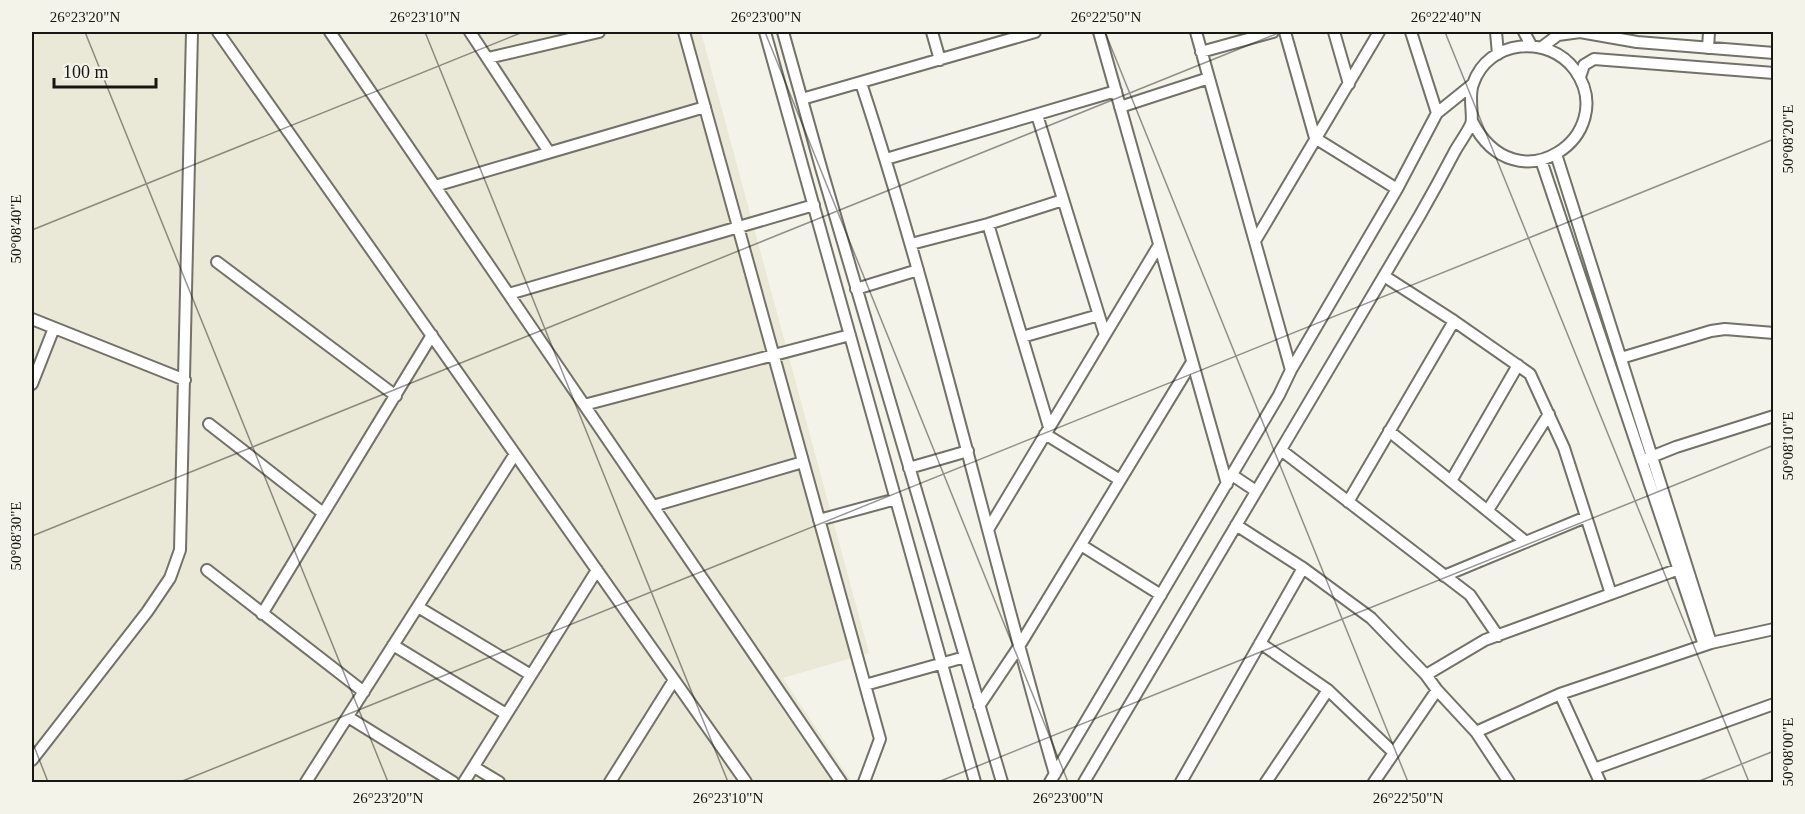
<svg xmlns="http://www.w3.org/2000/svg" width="1805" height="814" font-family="'Times New Roman',serif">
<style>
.built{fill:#eae8d7}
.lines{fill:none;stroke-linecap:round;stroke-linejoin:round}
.minor-casing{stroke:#737269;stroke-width:14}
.minor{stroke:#fff;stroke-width:10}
.ticks{fill:none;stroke:#161612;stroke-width:1.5;stroke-opacity:0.45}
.neatline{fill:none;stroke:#161612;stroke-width:2}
.ticks-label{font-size:15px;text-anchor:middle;fill:#161612}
</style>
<rect width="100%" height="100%" fill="#f4f3e9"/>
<path class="built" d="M32,32h669l168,621 -86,25 69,104h-820z"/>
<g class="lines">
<defs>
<path id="minor" d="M218,32l528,750
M330,32l511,750
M470,32l79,120
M684,32l196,707 -16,43
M765,32l210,750
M783,32l39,139 180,611
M932,32l8,28
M1099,32l128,452
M1196,32l95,338
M1285,32l30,106 82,51
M1334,32l15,52
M1411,32l26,81
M1496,32l2,22
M1524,32l7,13
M1542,47l16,-12 22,-3 57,10 137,11
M1708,48l1,-16
M1201,52l72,-20
M488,58l111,-26
M1580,77l4,-12 10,-6 180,14
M861,83c75,228 127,461 194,691
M802,99l233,-67
M1120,107l89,-29
M1037,115l68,220
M1556,154l155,489
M886,159l230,-68
M1541,160l163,485
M435,186l270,-79
M988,224l61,203
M1255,241l124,-209
M911,244l77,-20 75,-24
M217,262l179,134
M1384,276l70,45 76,53 34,74 47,146
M856,289l62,-19
M509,294l305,-89
M32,319l153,61
M1022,337l77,-22
M1621,358l90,-27 14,-2 49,4
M32,384l22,-56
M584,405l266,-70
M209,424l114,89
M1389,431l137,111
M1045,434l75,46
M1281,450l189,145 28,41
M1646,459l30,-12 98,-31
M909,468l59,-17
M1232,475l24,16
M1451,481l67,-116
M1348,502l106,-181
M653,506l150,-44
M1488,510l61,-96
M819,520l77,-21
M1236,525l67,43 68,50 55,57 11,15 39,42 33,50
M989,528l170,-283
M1081,545l80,50
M207,570l157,122
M1444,576l142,-59
M418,607l113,68
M262,614l170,-279
M1260,643l68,47 66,63
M393,645l113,69
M1426,675l59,-35 194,-71
M865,685l100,-28
M1560,694l40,88
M979,706l39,-58 174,-286
M348,717l105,65
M1476,732l84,-38 151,-51 63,-14
M32,760l115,-148 23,-34 10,-28 12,-518
M474,767l25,15
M1594,769l180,-65
M306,782l209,-328
M464,782l133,-212
M610,782l64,-102
M1050,782l229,-387 12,-25 106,-181 40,-76 36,-29
M1084,782l336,-567c12,-21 24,-43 35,-64 5,-9 12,-18 16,-27 3,-7 -3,-27 2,-40 15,-45 76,-50 102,-14 46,65 -59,139 -103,51
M1181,782l122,-214
M1266,782l62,-92
M1374,782l63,-92"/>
</defs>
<use href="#minor" class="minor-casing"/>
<use href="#minor" class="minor"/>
</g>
<path class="ticks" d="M85,32l303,750M425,32l303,750M765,32l303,750M1105,32l303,750M1445,32l304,750M32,230l491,-198M32,536l1249,-504M32,741l16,41M180,782l1594,-643M938,782l836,-337M1697,782l77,-31"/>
<rect width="1805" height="814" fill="none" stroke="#f4f3e9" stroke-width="66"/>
<path d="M54 78v9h102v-9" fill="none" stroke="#161612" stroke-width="3"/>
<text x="63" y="78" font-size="18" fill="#161612" stroke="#f4f3e9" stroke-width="4.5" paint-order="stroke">100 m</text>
<rect x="33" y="33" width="1739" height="748" class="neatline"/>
<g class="ticks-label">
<text x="85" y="22">26°23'20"N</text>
<text x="425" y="22">26°23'10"N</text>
<text x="766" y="22">26°23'00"N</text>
<text x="1106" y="22">26°22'50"N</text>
<text x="1446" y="22">26°22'40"N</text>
<text transform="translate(1788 139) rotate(-90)" y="5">50°08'20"E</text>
<text transform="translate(16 229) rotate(-90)" y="5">50°08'40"E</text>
<text transform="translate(1788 446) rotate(-90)" y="5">50°08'10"E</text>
<text transform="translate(16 536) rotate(-90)" y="5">50°08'30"E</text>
<text transform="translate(1788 752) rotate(-90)" y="5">50°08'00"E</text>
<text x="388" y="803">26°23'20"N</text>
<text x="728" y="803">26°23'10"N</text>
<text x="1068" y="803">26°23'00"N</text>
<text x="1408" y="803">26°22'50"N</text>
</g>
</svg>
